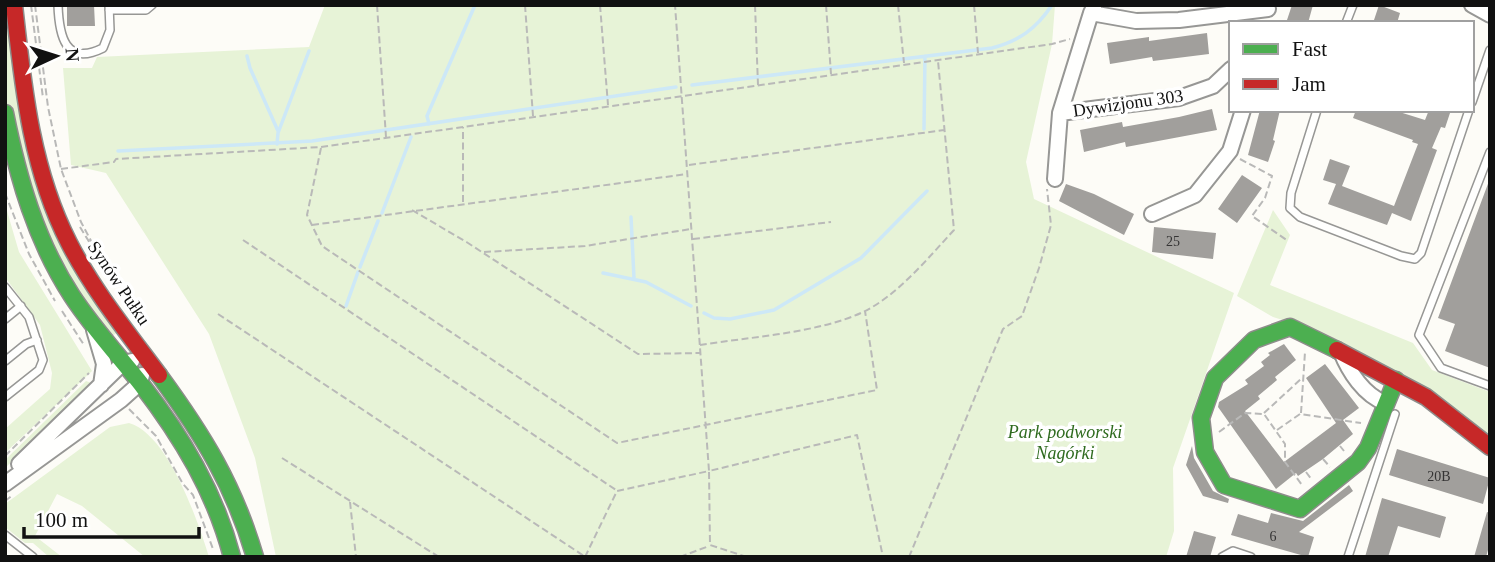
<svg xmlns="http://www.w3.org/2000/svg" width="1495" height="562" font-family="Georgia,serif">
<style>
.green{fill:#e7f3d7}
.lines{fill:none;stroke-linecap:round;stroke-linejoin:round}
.stream{stroke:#cde8f7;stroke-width:3.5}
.building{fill:#a19f9c}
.lane-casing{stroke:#979795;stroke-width:10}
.street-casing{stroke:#979795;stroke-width:18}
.fast-casing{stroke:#8e8d8b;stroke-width:19}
.jam-casing{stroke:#8e8d8b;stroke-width:19}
.path{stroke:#b9b9b8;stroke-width:2;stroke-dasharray:7 3.5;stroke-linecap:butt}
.lane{stroke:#fffffe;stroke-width:7}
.street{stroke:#fffffe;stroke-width:14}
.fast{stroke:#4caf50;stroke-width:16}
.jam{stroke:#c62828;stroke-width:16}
.labels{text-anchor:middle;stroke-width:7;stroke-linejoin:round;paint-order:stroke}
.number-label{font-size:14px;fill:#353434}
.street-label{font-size:18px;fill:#111;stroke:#fff}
.park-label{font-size:18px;font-style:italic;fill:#2f6b1f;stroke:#fff}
</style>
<rect width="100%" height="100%" fill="#fdfcf7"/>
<path class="green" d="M325,5h730l-3,39 -26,118 8,37 200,94 -61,175 1,63 -8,26h-890l-21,-99 -46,-124 -103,-161 -35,-8 -8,-97h29l5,-11 212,-10z
M5,23l12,9 36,175 71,120 -19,15 -55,-82 -45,-147z
M5,204l14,48 73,119 -87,82v-24l45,-40 2,-16 -12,-48 -35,-48z
M1273,210l17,25 -20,50 143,58 19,27 58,22v45l-172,-106 -45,-14 -36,-21z
M86,381l8,3 -89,84v-8z
M129,423c39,11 69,98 80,134h-64l-63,-51 -25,-12 -22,42 27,21h-13l-16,-14h-8l-20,-16v-23l105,-77z"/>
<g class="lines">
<path class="stream" d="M247,56l3,12 28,63
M692,85l300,-37c27,-7 44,-19 60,-43
M429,124l-2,-8 48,-111
M924,129l1,-73
M277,144l1,-11 31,-82
M118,151l194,-10 364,-54
M382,213l29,-76
M631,217l3,61
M360,267l18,-46
M603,273l43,9 45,24
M346,306l12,-34
M704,313l10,5 16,1 44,-9 87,-52 66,-67"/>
</g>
<path class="building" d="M67,5h27l1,21h-28z
M1292,5h21l-5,18h-22z
M1379,5l21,8 -3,10h-24z
M1207,33l2,21 -56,7 -1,-4 -42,7 -3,-21 42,-6v4z
M1212,109l5,21 -91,17 -1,-5 -41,10 -4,-22 42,-8 1,5 56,-10z
M1260,110h20l-7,30 2,1 -7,21 -20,-7z
M1356,110h37l32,10 4,-10h22l-6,18 -4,-1 -9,21 5,2 -26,71 -19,-8 -5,12 -59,-21 8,-20 -13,-4 7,-21 20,7 -8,20 52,20 24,-62 -6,-2 1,-2 -60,-22z
M1242,175l20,13 -25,35 -19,-14z
M1489,181h1v187l-45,-17 10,-27 -17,-6z
M1066,184l28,10 40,20 -10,21 -65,-34z
M1154,227l62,6 -3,26 -61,-7z
M1284,344l12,16 -21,17 2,3 -19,16 2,3 -15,12 39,51 52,-39 -30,-45 19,-14 34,44 -16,12 10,14 -30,25 -25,17 -2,-3 -20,16 -58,-82 1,-5 29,-18 -3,-4 19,-14 -3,-4 9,-7 -2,-2z
M1192,446l2,12 19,33 16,8 -1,4 -25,-7 -17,-31z
M1397,449l93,29 -7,26 -94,-29z
M1349,485l4,6 -54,41 15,5 -6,20 -77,-22 7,-21 30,9 3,-10 32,8z
M1382,498l64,19 -6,21 -42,-12 -10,31h-23z
M1487,512l3,1v30l-4,14h-12z
M1194,531l22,6 -6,20h-24z"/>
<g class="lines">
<defs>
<path id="lane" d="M58,5c1,30 7,62 45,43l7,-18 -1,-25
M109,10h37l6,-5
M1346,23l7,-18
M1472,102l18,-52
M1317,110l-26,83 -1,15 10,9 101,39 14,3 6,-6 48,-143
M1490,152l-71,183 22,33 49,18
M5,287l24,30 14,43 -4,10 -34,27
M5,319l16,-13
M5,361l21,-17 11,-4
M5,535l28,22
M1222,557l11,-6 18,6
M1348,557l47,-143"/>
<path id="street" d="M1472,5l18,10
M1094,7l-3,6 45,8 43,-1 89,-11
M1091,13l-31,100 119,-15 34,-12 18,-17
M1055,179l5,-66
M1152,214l43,-19 35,-44 13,-41
M94,330l10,34 -3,21
M1341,352c8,20 23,43 44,51
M19,464l104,-101 9,-2
M5,484l116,-84 19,-17 2,-8"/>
<path id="fast" d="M5,113c13,65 31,128 67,183 21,32 46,59 69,88 41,53 74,108 91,173
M1337,350l-47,-23 -36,13 -39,38 -14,40 4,34 19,33 76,24 58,-47 10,-14 28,-68
M159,375c44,60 75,110 96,182"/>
<path id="jam" d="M14,5c9,81 17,164 55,238 24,47 58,89 90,132
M1337,350l89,47 64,50"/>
</defs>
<use href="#lane" class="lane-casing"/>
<use href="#street" class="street-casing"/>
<use href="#fast" class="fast-casing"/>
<use href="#jam" class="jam-casing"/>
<path class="path" d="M31,5l12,93
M35,5l13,102 13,62 20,53 16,30
M377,5l9,132
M525,5l8,111
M600,5l8,100
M755,5l3,80
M826,5l5,69
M898,5l6,58
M974,5l4,48
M321,148l-14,67 15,31 295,197 260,-53 -12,-79
M1240,159l32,17 -7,22 -13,18 36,25
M689,165l255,-35
M61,169l53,-7 2,-3 205,-12 731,-103 18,-5
M5,193l24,61 26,47
M463,202v-75
M412,210l56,33 170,111 62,-1
M312,225l375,-51
M80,227l52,84
M693,239l138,-17
M243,240l373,250
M484,252l101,-6 106,-17
M62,311l22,34
M218,314l366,242
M700,345c49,-8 119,-12 163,-33 34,-16 66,-55 91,-82l-16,-169
M129,409l27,27 27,48 10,11 20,54
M1264,413l37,-34
M1301,413l4,-61
M1277,430l23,-16 61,9
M1219,432l26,-19 19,1 21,30v18l17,23
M1340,446l4,5
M5,456l84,-83
M282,458l157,99
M1323,459l7,8
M1306,472l6,8
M5,501l8,-6
M350,502l6,55
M585,557l32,-66 92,-20 -34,-466
M680,557l29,-11
M747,557l-37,-12 -1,-74 148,-36 26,122
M909,557l94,-228 19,-13 17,-48 12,-43 -4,-36"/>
<use href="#lane" class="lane"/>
<use href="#street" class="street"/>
<use href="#fast" class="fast"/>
<use href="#jam" class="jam"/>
</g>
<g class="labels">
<g class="number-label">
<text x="1173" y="246">25</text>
<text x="1439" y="481">20B</text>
<text x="1273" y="541">6</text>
</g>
<g class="street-label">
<text transform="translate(1128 103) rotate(-8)" y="6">Dywizjonu 303</text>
<text transform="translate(119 283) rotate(56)" y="6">Synów Pułku</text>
</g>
<g class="park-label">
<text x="1065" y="438">Park podworski<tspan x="1065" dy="21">Nagórki</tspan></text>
</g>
</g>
<rect width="1495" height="562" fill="none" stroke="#111111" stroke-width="14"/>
<rect x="1229" y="21" width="245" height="91" fill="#ffffff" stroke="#a0a0a0" stroke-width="2"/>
<rect x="1243" y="44" width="35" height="10" fill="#4caf50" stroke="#a0a0a0" stroke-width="2"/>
<text x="1292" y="56" font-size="21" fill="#111111">Fast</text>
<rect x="1243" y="79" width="35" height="10" fill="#c62828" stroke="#a0a0a0" stroke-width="2"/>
<text x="1292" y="91" font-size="21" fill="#111111">Jam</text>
<g transform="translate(56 56) rotate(86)" stroke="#ffffff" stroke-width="5" paint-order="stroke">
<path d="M0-5L12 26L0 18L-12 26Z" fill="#111111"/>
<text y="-10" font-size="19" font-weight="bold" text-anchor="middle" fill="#111111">N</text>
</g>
<path d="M24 527v10h175v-10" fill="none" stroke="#111111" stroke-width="3.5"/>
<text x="35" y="527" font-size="21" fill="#111111" stroke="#ffffff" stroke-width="5" paint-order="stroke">100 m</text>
</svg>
